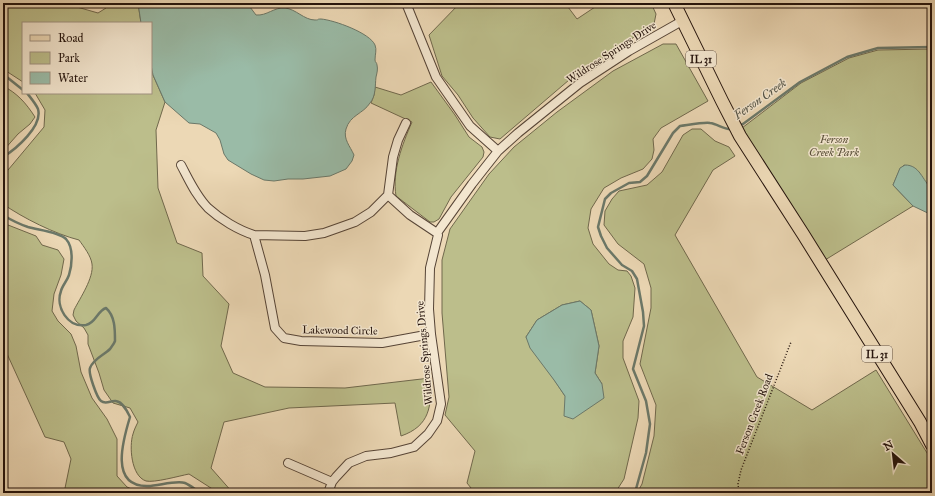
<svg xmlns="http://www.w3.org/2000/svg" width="935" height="496" font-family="'IM FELL Great Primer',serif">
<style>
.green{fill:#bcbe8b;stroke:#70684c;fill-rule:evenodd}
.water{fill:#9abba7;stroke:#6b7869}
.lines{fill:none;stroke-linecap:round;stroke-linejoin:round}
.stream{stroke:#6b7869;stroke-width:2.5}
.street-casing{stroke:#564436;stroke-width:10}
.primary-casing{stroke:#24130c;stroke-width:14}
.path{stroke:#24130c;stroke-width:1.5;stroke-dasharray:1 2;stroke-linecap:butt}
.street{stroke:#f3e6cf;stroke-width:8}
.primary{stroke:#ecd8b5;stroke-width:12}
.labels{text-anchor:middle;stroke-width:3;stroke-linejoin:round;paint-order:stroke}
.shield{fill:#f3e6cf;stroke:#625246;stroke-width:1}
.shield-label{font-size:10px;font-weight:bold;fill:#24130c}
.street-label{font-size:11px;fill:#24130c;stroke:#f3e6cf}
.park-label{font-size:11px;font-style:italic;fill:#594f38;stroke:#f3e6cf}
.water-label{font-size:12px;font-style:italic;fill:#4d4e42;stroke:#f3e6cf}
</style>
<rect width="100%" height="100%" fill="#ecd8b5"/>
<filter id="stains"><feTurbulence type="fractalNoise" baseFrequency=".005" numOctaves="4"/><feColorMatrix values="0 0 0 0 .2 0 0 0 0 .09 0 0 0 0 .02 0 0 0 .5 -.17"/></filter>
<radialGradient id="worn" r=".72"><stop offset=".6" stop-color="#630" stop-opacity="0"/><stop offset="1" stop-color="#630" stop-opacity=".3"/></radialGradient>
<path class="green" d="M3,3h72l2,4 21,6 8,-5 1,-5h31l3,20h-118v59l-20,-13z
M460,3h105l12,16 24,-16h50l5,11 -2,10 -85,56 -69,59 -10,-2 -17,-19 -15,-23 -16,-19 -13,-41z
M663,44h13l32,57 -47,27 -8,11 1,11 -2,9 -9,10 -22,9 -17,10 -13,21 -3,19 5,16 16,20 9,6 9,1 4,5 4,12 -2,29 -10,24v17l16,43 -1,17 -14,61 -9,14h-140l-8,-10 8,-32 -30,-36 4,-18 -7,-84v-53l8,-31 39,-55 25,-27 43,-35 56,-41zM580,301l11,9 8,36 -4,27 7,11 -37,12 -39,-59 11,-17 25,-15z
M932,49v140l-9,-9 -4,-8 -15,-7 -4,4 -7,16 20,21 -88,54 -49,-77 -34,-55 59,-45 48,-25 29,-8z
M151,65l2,10 12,27 -9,28 2,58 19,55 25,10 1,23 26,28 -8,42 12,27 32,14 80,1 85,-10c2,28 0,48 -29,58l-6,-33 -106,5 -65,14 -13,46 22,25h-16l-3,-3 -25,-16c-10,2 -35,9 -43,7 -15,-5 -17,-35 -13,-47 1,-4 3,-8 5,-12l-8,-14 -17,-5 -9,-13 -5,-17 -11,-29v-9l-4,-7 -8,-7 -3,-6 1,-5c6,-12 20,-32 18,-46 -1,-8 -8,-17 -13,-24 -24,-6 -56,-22 -76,-36v-28l41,-49 1,-17 -10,-17h116z
M431,82l24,33 14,22 13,10 2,5 -1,5 -32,40 -12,22 -5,3h-4l-34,-26c-4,-25 6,-51 16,-74l-41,-19 3,-8 1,-8 26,8z
M3,86c14,7 23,17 32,31l-5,7 -12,10 -15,17z
M692,129h9l14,12 14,6 6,9 -22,14 -38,65 82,142 55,33 64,-40 56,91v32h-295l5,-9 12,-48 2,-31 -16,-41 11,-56v-20l-7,-24 -26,-20 -14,-19 1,-14 7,-12 7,-8 28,-6 15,-13 21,-37z
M3,223l33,13 6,9 16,5 6,9 -3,16 -7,19 -2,17 6,10 13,13 5,12 5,26 11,26 15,21 10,20v37l10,11 9,4 35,2h-107l7,-34 -7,-17 -19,-5 -42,-92z"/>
<path class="water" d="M138,3h109l9,12c11,1 18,-8 29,-7 11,1 19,12 30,12 5,0 1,-1 6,-1 13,1 49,14 54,26 2,5 0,9 0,15 1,5 1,0 2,5 1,4 0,8 -1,12 -1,9 0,19 -6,26 -7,11 -20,12 -24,26 -3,10 4,17 8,26l-2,6 -6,8 -16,7 -27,3h-15l-14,2 -10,-1 -13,-6 -23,-14 -4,-6 -4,-14 -4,-7 -16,-9 -11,-1 -24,-21 -12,-27 -2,-10v-42h-10z
M905,165c15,0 17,15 27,24v26l-19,-9 -20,-21 7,-17z
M580,301l11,9 8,36 -4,27 7,11 2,14 -31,21 -9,-3 1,-20 -11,-16 -24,-32 -4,-11 11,-17 25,-15z"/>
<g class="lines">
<path class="stream" d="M3,74l20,16
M738,126l5,-2 57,-42 47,-25 31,-9 54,-1
M3,157c13,-8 40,-31 35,-48 -2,-5 -8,-12 -11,-16
M3,215c8,5 16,9 25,12 10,3 31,5 38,12 8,9 6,26 3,36 -2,6 -7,11 -8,16 -6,16 7,37 25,34 10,-2 11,-14 20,-17 9,8 9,21 9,33 -1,3 -3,5 -5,8 -6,6 -17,10 -20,19 -2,5 7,30 11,33 5,4 10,-1 15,0 7,1 11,10 14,16 -7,23 -21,70 18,69 10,0 28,-6 37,-3 5,2 11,7 16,10
M633,493l3,-4 10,-36 4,-29 -4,-23 -13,-32 11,-43 -1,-14 -6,-33 -5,-8 -10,-6 -15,-17 -6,-12 -3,-9 7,-28 6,-6 18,-10 11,-1 7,-6 26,-43 7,-7c8,-1 24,-4 30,-3 8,1 14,7 22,6"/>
<defs>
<path id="street" d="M406,3l30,74 34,49 28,25
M181,165c8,15 15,31 27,43 12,11 30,22 46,27l11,40 10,53 9,10 17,3 81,2 49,-9
M388,195l22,20 27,18
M254,235l51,1 19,-3 31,-11 16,-10 17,-17 5,-38 5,-17 8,-17
M288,463l44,19
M3,491l1,2
M328,493l4,-11 4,-5 13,-14 17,-7 25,-3 23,-6 14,-13 9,-13 4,-17 -10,-70 -2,-25 1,-41 8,-33 -1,-2 35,-49 26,-33 20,-18 62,-50 49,-32 53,-30"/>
<path id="primary" d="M674,3l48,98 18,35 63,98 117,188 12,23"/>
</defs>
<use href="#street" class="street-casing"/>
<use href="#primary" class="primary-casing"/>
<path class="path" d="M739,493l-1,-9 3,-14 50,-128"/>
<use href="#street" class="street"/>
<use href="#primary" class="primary"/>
</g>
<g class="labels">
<g class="shield">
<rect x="686" y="51" width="30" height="16" rx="3"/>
<rect x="862" y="346" width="30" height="16" rx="3"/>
</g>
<g class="shield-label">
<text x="701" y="63">IL 31</text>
<text x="877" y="358">IL 31</text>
</g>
<g class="street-label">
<text transform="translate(611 52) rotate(-33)" y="4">Wildrose Springs Drive</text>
<text transform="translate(340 330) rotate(1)" y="4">Lakewood Circle</text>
<text transform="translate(424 353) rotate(-95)" y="4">Wildrose Springs Drive</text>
<text transform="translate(754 414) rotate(-69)" y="4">Ferson Creek Road</text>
</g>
<g class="park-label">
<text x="834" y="143">Ferson<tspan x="834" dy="13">Creek Park</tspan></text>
</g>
<g class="water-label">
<text transform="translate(760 99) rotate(-35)" y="4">Ferson Creek</text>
</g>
</g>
<rect width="935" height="496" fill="none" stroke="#ecd8b5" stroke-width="16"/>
<rect x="4" y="4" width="927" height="488" fill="none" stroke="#24130c" stroke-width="2"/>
<rect x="8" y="8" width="919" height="480" fill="none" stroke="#24130c"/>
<rect x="22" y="22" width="130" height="72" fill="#f3e6cf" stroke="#a09281"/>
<rect x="30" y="35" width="20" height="6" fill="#ecd8b5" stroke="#a09281"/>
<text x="58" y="42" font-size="12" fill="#24130c">Road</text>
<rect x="30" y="52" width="20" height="12" fill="#bcbe8b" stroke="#a09281"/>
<text x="58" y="62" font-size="12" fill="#24130c">Park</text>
<rect x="30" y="72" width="20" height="12" fill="#9abba7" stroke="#a09281"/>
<text x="58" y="82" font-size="12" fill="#24130c">Water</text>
<g transform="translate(893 454) rotate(332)" stroke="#f3e6cf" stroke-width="3" paint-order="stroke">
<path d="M0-3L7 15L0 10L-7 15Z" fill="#24130c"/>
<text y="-6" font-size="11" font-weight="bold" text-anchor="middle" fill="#24130c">N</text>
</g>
<rect width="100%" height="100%" filter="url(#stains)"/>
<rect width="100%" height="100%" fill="url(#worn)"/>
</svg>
